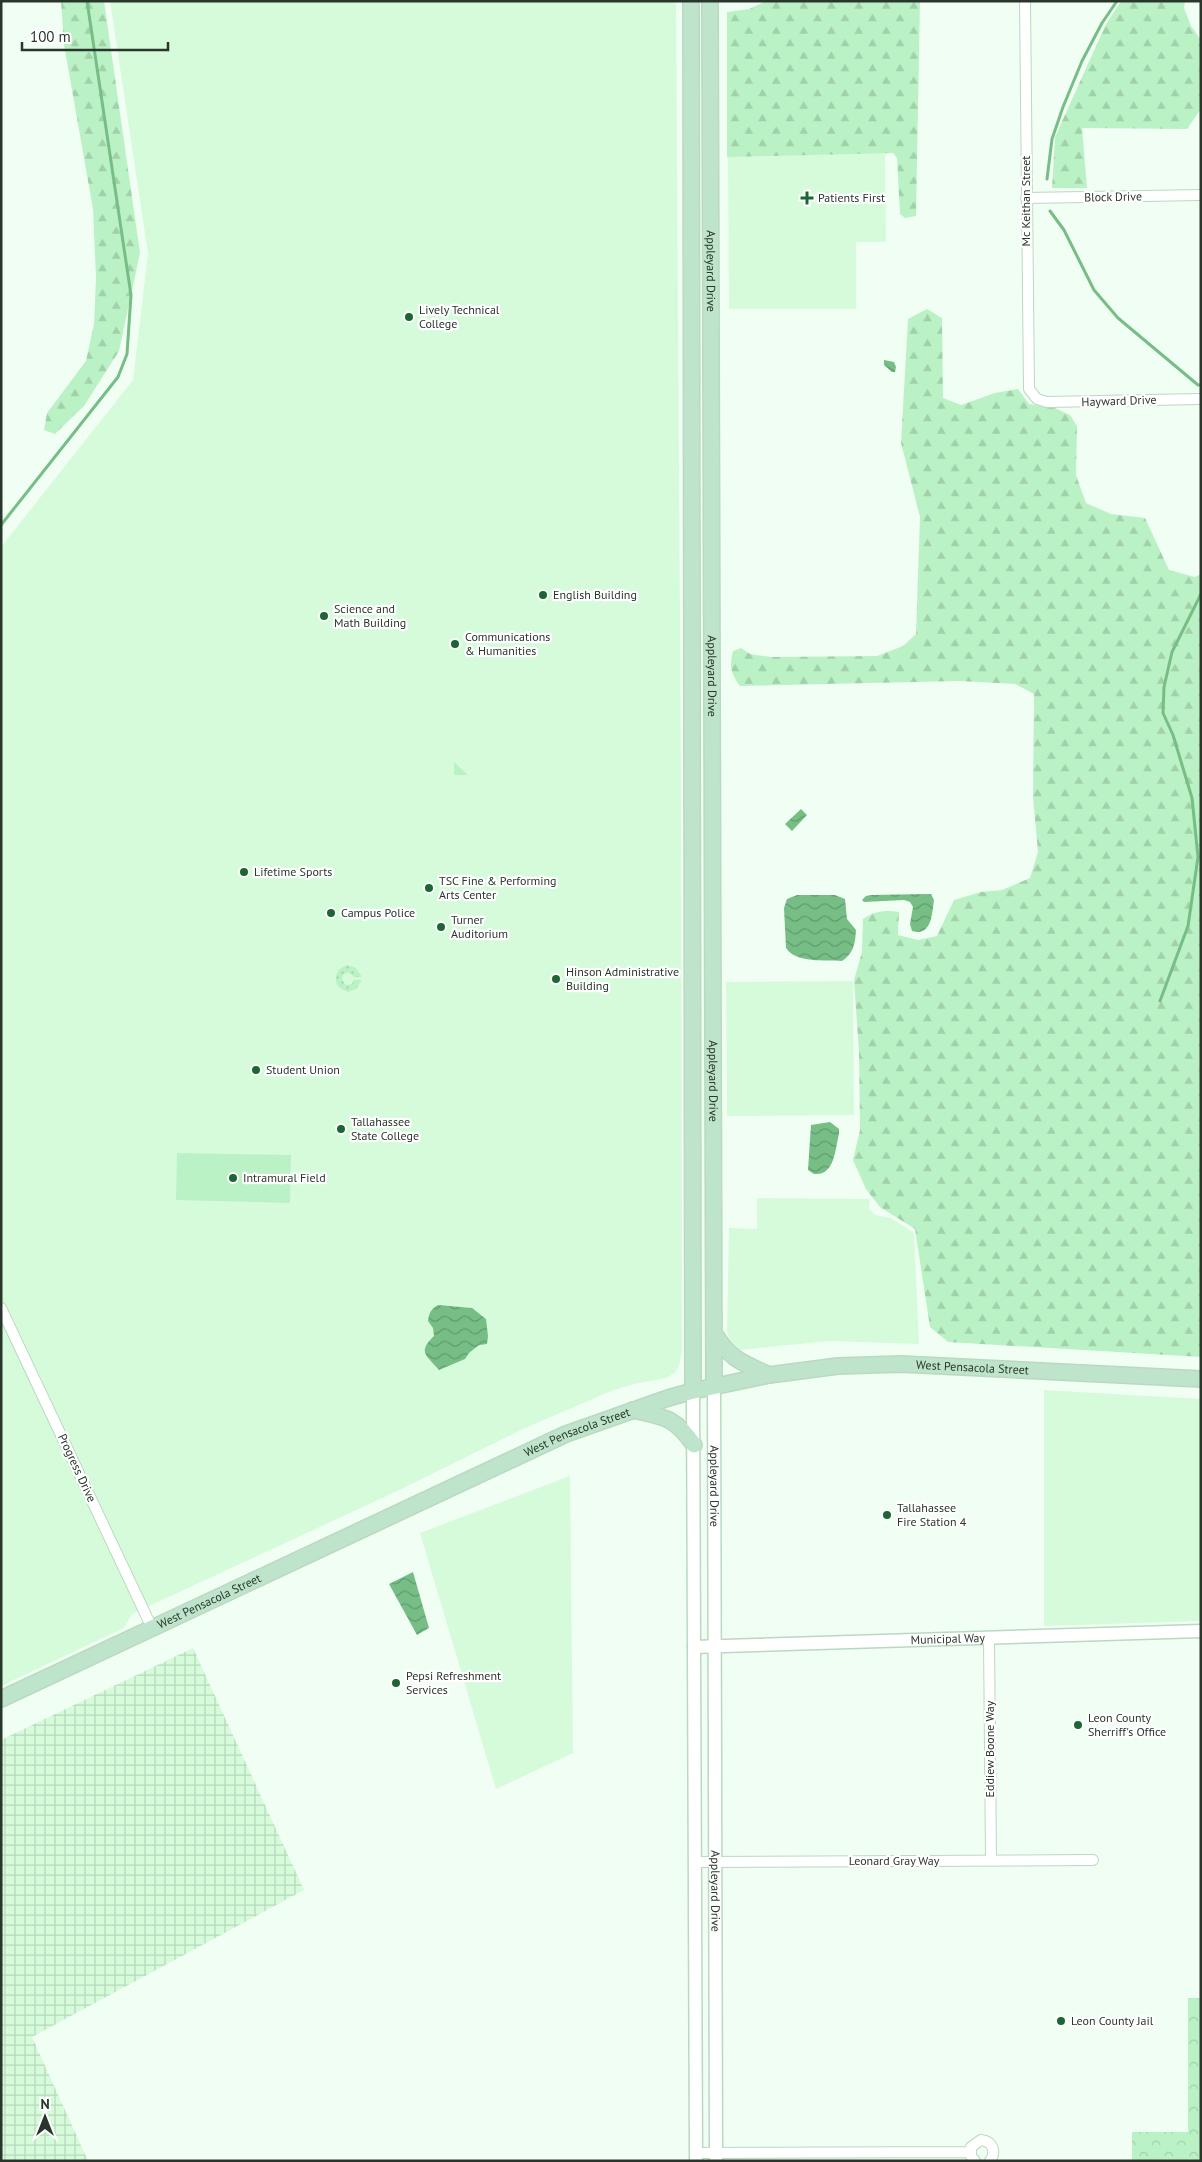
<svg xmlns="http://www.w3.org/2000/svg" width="1202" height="2162" font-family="'PT Sans',sans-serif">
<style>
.built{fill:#d5fbdb}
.industrial{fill:url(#industrial-grid)}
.grass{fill:url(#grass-dots)}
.forest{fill:url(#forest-firs)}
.park{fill:url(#park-crowns)}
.garden{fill:#bbf2c5}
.water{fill:url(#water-waves)}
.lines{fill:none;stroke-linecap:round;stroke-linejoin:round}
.stream{stroke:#76be86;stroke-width:3}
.minor-casing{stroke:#bad9c0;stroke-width:12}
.tertiary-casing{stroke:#bad9c0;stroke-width:15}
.secondary-casing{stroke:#bad9c0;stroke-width:18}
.minor{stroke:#fff;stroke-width:10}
.tertiary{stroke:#fff;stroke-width:12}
.secondary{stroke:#bee5cc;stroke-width:15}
.poi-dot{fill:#1c6634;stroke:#fff;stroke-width:2}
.labels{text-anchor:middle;stroke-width:4.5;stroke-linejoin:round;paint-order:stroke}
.street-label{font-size:12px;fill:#2a362c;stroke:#fff}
.poi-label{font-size:12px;fill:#2a362c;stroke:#fff;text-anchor:start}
</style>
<defs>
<pattern id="industrial-grid" width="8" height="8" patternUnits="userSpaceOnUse" patternTransform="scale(1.25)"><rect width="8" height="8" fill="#d5fbdb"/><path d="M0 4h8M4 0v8" fill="none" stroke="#b7d8bc"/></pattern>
<pattern id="grass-dots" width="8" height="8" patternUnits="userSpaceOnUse" patternTransform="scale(1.25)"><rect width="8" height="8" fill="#bbf2c5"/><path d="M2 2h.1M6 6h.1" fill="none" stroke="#a1d0a9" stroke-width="1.8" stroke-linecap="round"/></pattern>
<pattern id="forest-firs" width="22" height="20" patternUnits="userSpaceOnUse" patternTransform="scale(1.25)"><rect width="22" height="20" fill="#bbf2c5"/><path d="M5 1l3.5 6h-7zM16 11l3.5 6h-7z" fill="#a1d0a9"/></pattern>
<pattern id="park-crowns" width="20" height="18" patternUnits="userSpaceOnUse" patternTransform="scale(1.25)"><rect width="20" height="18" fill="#bbf2c5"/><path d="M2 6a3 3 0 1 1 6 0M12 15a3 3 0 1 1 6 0" fill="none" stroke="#a1d0a9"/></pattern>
<pattern id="water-waves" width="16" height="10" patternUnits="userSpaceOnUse" patternTransform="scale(1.25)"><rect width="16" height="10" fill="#76be86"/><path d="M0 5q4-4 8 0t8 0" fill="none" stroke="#619b6e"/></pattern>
</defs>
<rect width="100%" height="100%" fill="#f1fef3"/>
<path class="built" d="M110,1h566l5,784 1,567 -3,14 -4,7 -9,5 -32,6 -23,7 -88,38 -130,64 -261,121 -8,14 -123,58v-1139l132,-167 15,-126z
M885,152l1,90h-30v67h-127l-1,-156z
M853,981l1,134 -127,1 -1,-134z
M757,1198l113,1 -1,9 6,7 16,3 23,15 5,111 -89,-3 -90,9 -10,-11 -3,-8 2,-103 28,1z
M1044,1390l157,9v222l-157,5z
M570,1476l3,277 -77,36 -76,-256z"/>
<path class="industrial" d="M193,1648l111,242 -272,147 56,124h-87v-421z"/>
<path class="grass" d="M348,965l8,3 6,9h-8l-6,-5 -5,3 -1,5 4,5 6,-1 2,-4h8l-6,9 -8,3 -8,-4c-8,-9 -4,-20 8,-23z"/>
<path class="forest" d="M61,1h43l36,252 -21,98 -35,55 -29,28 -11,-4 3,-17 39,-52 8,-37 2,-46 -3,-69 -29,-164z
M766,1h154l-4,215 -11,2 -5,-4 -3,-56 -4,-5 -166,4v-145l22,-3z
M1121,1h64l-1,7 7,18 10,14v69l-14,20 -105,-1 5,60h-35l3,-51 50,-111z
M927,309l15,9 1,80 18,7 34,-12 23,-4 11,15 26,4 15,7 7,11 -1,49 10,28 25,11 34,4 24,52 26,7 6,-3v783l-253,-15 -18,-15 -15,-98 -35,-22 -14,-18 -13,-29 7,-30 -1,-77 -5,-73 8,-28 1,-33c12,-8 22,-9 36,-7l-1,23 20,5 19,-4 17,-36 27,-8 21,-2 28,-12 8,-26 -5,-55 1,-103 -19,-10 -55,-3 -220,5c-9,-12 -11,-20 -7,-35l8,-3 9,6 21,3 106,-1 26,-10 13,-12 4,-117 -19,-74 7,-124z"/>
<path class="park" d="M1188,1998h13v163h-69v-29h56z"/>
<path class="garden" d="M454,762l14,13h-14z
M177,1153l114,2 -1,48 -114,-3z"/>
<path class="water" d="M884,360l10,2 2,5 -1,5h-3l-8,-7z
M801,809l6,6 -15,16 -7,-7z
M927,894h4l3,6c-2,13 -2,37 -22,31l-2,-7 3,-17 -3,-5 -6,-2 -40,2 -2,-2 4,-4 5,-1z
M797,895h38l10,4 2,20 9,11c-1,14 -2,23 -14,31 -16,-1 -47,2 -56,-13l-2,-40 3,-9z
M830,1122l9,7v5c-4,15 -4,42 -25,40l-6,-4 3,-45z
M438,1305l34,3 14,11 2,17 -1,8 -8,1 -10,8 -4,6 -26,11c-11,-14 -23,-17 -5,-34l-1,-8 -5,-7c1,-8 3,-12 10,-16z
M413,1572l16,56 -12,7 -28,-51z"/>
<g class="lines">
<path class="stream" d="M1047,179l5,-40 11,-32 19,-46 20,-38 15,-22
M1050,211l14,19 30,60 24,28 80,67h3
M1,525l117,-148 9,-23 4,-59 -44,-294
M1160,1001l28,-75 10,-69 -6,-59 -19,-63 -10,-22 1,-26 8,-35 29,-58"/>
<defs>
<path id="minor" d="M1025,1l4,388 8,10 10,3 154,-3
M1026,198l175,-3
M1,1308l151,320
M989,1638l2,222
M695,1862l398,-2
M696,2153l274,-1
M975,2161l-4,-5v-9l10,-7c11,1 16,11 9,21"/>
<g id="tertiary">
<path id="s1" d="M714,1385l2,776"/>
<path d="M693,1391l3,770"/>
<path id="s2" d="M694,1647l507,-16"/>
</g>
<g id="secondary">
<path d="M691,1l2,1390"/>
<path id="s3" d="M710,1l4,1384"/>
<path d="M714,1333c17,27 27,29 55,42"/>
<path d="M633,1410c31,7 42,7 61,35"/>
<path id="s4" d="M1,1699l565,-265 102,-36 25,-7 76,-16 69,-9 63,-2 300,15"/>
</g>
</defs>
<use href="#minor" class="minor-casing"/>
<use href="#tertiary" class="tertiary-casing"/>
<use href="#secondary" class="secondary-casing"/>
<use href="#minor" class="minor"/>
<use href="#tertiary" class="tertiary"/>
<use href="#secondary" class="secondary"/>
</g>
<g class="poi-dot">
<path d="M804.5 190.5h5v5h5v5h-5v5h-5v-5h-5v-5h5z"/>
<circle cx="409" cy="317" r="5"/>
<circle cx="543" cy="595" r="5"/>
<circle cx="324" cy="616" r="5"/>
<circle cx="455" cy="644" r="5"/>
<circle cx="244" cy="872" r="5"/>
<circle cx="429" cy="888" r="5"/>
<circle cx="331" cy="913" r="5"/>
<circle cx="441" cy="927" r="5"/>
<circle cx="556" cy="979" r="5"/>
<circle cx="256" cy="1070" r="5"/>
<circle cx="341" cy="1129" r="5"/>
<circle cx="233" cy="1178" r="5"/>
<circle cx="887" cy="1515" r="5"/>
<circle cx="396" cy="1683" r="5"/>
<circle cx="1078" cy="1725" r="5"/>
<circle cx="1061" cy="2021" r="5"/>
</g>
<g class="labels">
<g class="street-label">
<text transform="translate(1113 197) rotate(-1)" y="4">Block Drive</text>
<text transform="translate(1026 201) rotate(-90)" y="4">Mc Keithan Street</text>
<text dy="4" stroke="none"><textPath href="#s3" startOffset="270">Appleyard Drive</textPath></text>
<text transform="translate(1119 401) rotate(-2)" y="4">Hayward Drive</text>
<text dy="4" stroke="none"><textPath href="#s3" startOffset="675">Appleyard Drive</textPath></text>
<text dy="4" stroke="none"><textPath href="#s3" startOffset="1080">Appleyard Drive</textPath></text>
<text dy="4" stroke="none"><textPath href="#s4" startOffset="1040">West Pensacola Street</textPath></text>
<text dy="4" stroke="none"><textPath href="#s4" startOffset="635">West Pensacola Street</textPath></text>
<text transform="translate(77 1468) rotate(65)" y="4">Progress Drive</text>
<text dy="4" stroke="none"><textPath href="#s1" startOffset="101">Appleyard Drive</textPath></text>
<text dy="4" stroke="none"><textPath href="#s4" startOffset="230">West Pensacola Street</textPath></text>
<text dy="4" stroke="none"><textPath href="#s2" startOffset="254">Municipal Way</textPath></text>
<text transform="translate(990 1749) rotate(-90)" y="4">Eddiew Boone Way</text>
<text x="894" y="1865">Leonard Gray Way</text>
<text dy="4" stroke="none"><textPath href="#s1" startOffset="506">Appleyard Drive</textPath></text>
</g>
<g class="poi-label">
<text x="818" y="202">Patients First</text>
<text x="419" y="314">Lively Technical<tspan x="419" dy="14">College</tspan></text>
<text x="553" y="599">English Building</text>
<text x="334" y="613">Science and<tspan x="334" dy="14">Math Building</tspan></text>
<text x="465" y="641">Communications<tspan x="465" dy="14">&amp; Humanities</tspan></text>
<text x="254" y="876">Lifetime Sports</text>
<text x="439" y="885">TSC Fine &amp; Performing<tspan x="439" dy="14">Arts Center</tspan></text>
<text x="341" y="917">Campus Police</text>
<text x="451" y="924">Turner<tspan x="451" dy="14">Auditorium</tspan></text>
<text x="566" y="976">Hinson Administrative<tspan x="566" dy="14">Building</tspan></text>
<text x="266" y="1074">Student Union</text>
<text x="351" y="1126">Tallahassee<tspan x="351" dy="14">State College</tspan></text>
<text x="243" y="1182">Intramural Field</text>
<text x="897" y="1512">Tallahassee<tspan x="897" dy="14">Fire Station 4</tspan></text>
<text x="406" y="1680">Pepsi Refreshment<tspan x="406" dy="14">Services</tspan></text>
<text x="1088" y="1722">Leon County<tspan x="1088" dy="14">Sherriff's Office</tspan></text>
<text x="1071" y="2025">Leon County Jail</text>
</g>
</g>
<rect width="1202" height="2162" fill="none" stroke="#2a362c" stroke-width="5"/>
<g transform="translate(45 2117)" stroke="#ffffff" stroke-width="4" paint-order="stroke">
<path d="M0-4L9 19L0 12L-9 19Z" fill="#2a362c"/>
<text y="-8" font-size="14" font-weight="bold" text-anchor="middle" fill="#2a362c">N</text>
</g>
<path d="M22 42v8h146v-8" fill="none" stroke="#2a362c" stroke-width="2.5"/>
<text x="30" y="42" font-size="15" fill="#2a362c" stroke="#ffffff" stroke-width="4" paint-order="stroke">100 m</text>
</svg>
